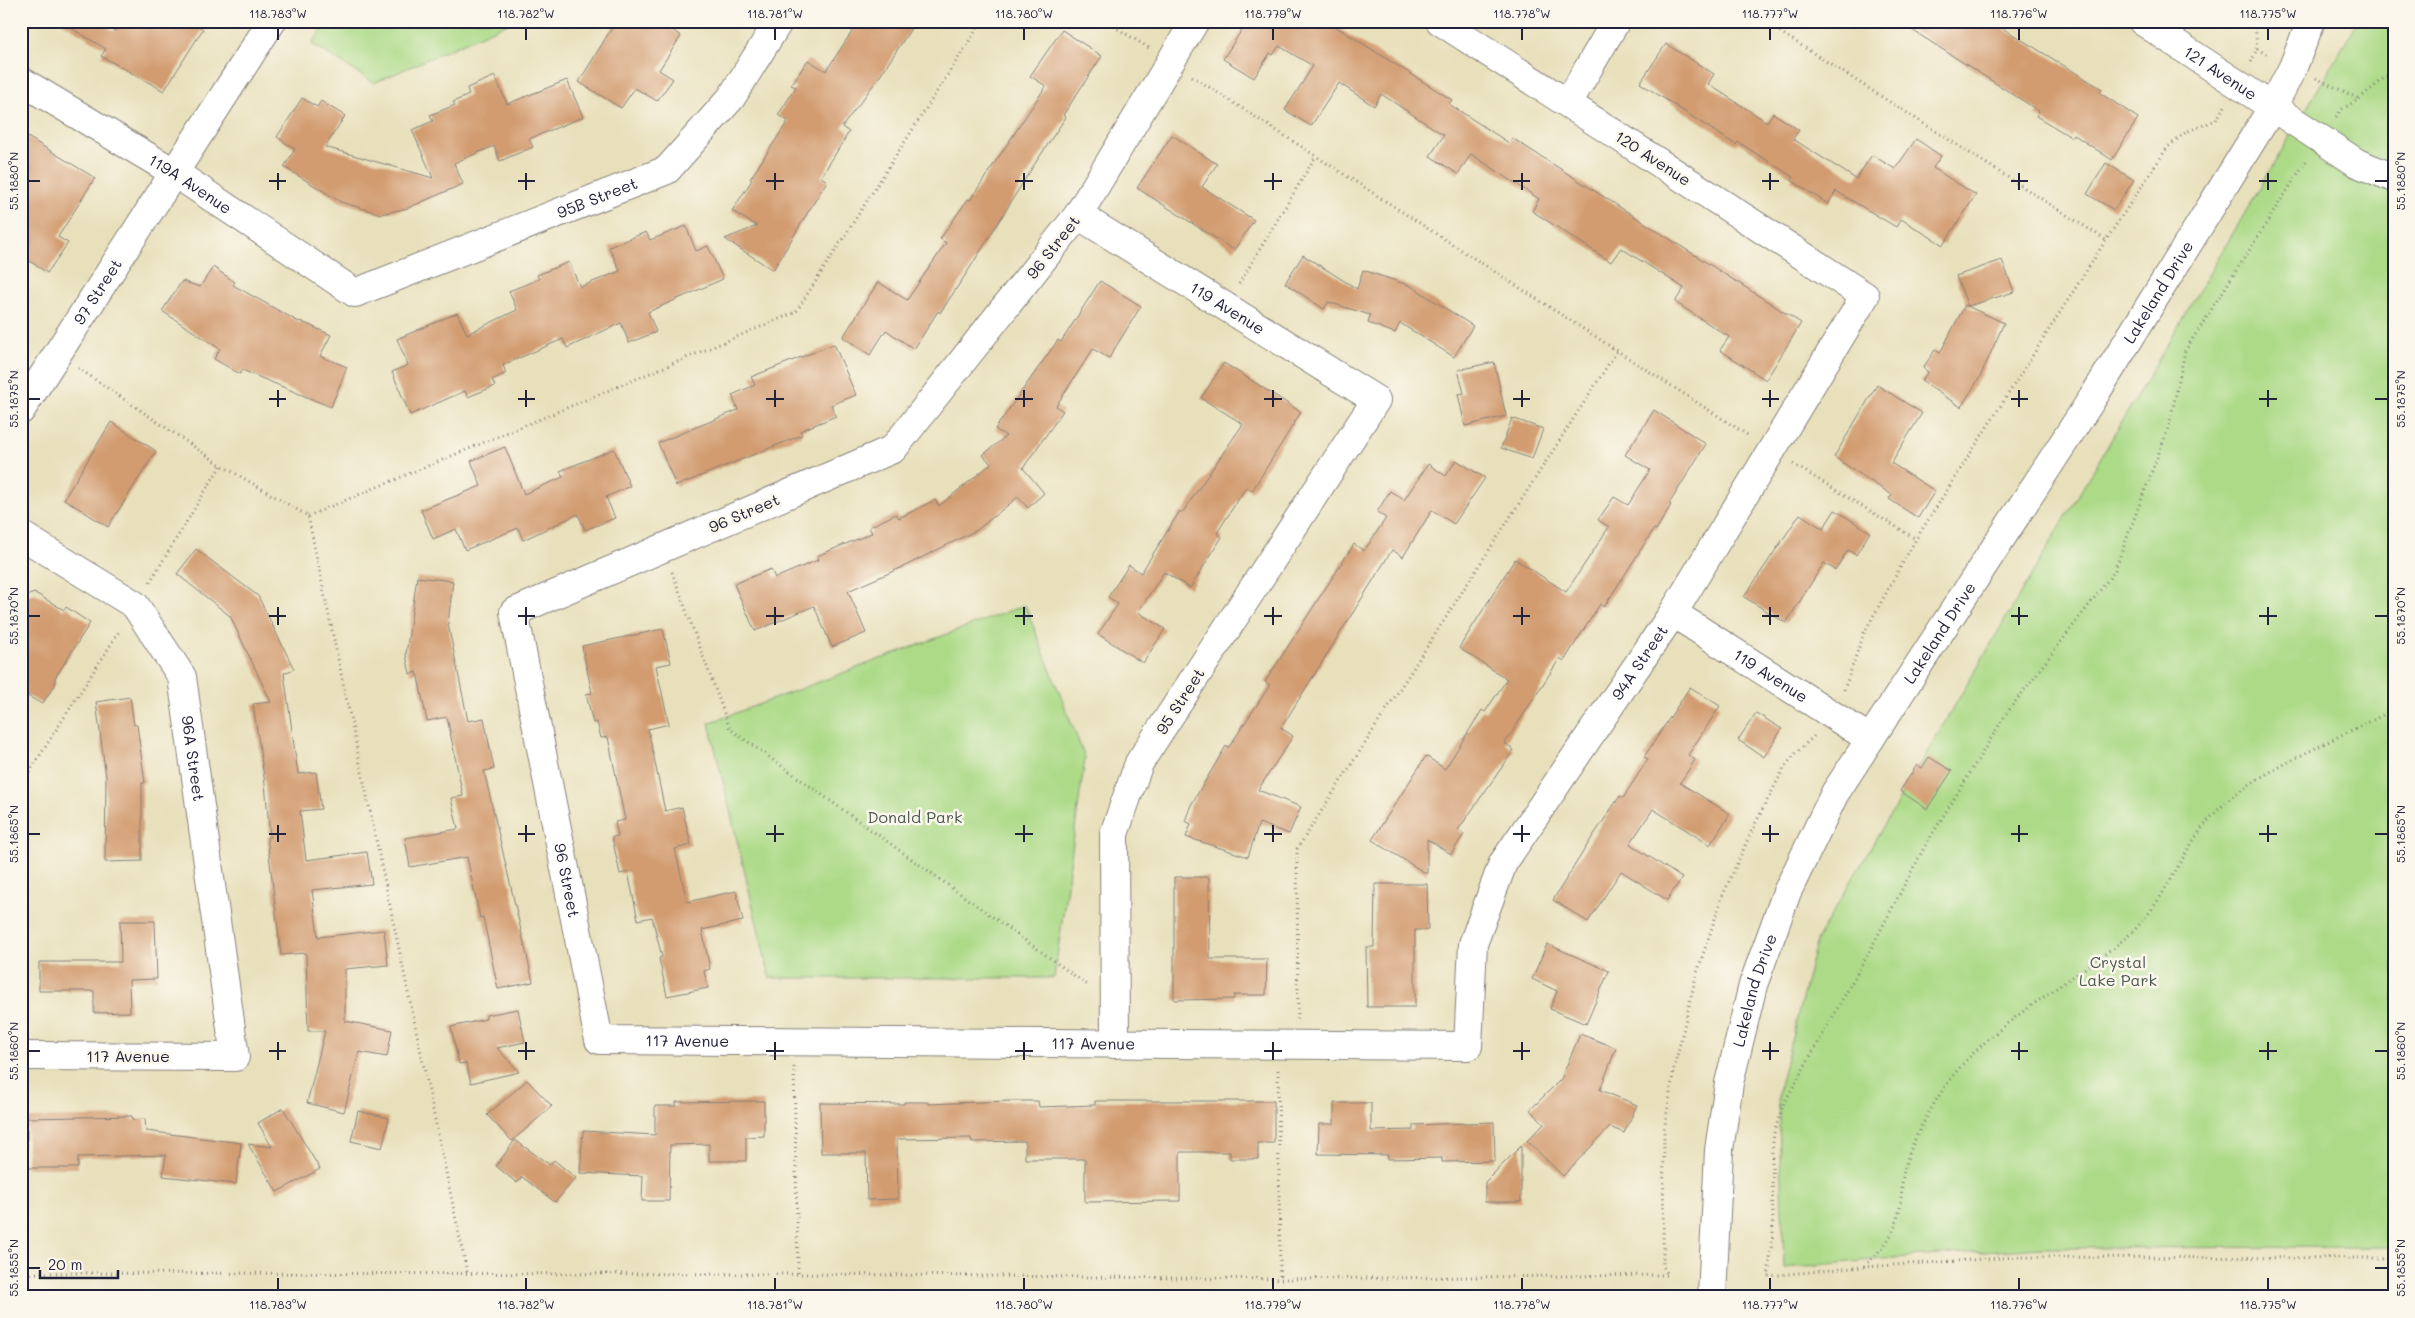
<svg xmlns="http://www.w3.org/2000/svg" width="2415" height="1318" font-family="Mali,sans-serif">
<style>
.green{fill:#acda87;stroke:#677e61}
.building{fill:#d29b70}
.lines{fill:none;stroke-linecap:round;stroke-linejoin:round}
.minor-casing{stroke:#85817b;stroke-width:30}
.path{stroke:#85817b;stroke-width:3;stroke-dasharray:1 4;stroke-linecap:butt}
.minor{stroke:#fff;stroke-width:28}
.ticks{fill:none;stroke:#22223b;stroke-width:2}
.labels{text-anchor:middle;stroke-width:5;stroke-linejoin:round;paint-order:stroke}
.street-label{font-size:16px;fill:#22223b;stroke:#fbf7ec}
.park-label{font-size:16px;fill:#4b5952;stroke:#fbf7ec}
.neatline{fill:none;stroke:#22223b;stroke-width:2}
.ticks-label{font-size:12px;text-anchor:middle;fill:#22223b}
</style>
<rect width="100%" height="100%" fill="#fbf7ec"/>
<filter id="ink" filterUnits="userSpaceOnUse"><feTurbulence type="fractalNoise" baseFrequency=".02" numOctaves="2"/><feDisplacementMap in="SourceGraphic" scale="10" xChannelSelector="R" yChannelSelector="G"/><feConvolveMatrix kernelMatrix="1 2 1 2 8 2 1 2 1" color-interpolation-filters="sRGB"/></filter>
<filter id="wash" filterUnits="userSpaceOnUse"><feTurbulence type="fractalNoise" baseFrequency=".0096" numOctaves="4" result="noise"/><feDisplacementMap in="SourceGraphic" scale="20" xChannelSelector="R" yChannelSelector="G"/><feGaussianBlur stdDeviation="1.12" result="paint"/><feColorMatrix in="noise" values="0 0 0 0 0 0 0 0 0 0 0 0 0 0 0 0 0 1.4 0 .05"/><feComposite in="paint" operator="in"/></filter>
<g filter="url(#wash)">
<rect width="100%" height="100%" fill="#e8e0bb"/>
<path class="green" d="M327,21h186l-139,62 -62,-39z
M2358,21h36v1226l-352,1 -148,10 -110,10 -6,-175 39,-154z
M1025,605l60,153 -31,220h-284l-61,-255z"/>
<g id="blocks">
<path class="building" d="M95,21l20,10 6,-10h69l13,8 -39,62 -63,-35 5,-7 -45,-27z
M616,21h43l22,15 -22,34 14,9 -16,22 -22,-13 -14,20 -42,-26z
M859,21h57l-36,55 -38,51 7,5 -28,45 6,4 -54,89 -48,-31 32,-13 -25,-15 20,-31 -2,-1 38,-58 -10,-6 18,-28 -5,-2 17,-25 18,11z
M1252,21h75l125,79 -3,4 60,39 3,-5 289,185 -35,57 -46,-30 9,-13 -54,-35 9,-14 -63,-40 -10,14 -79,-51 7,-12 -68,-45 -13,20 -28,-18 14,-21 -63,-41 -7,12 -35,-23 -28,43 -26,-16 28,-44 -34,-20 -6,9 -3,-2 -16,25 -31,-19 20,-31 3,2z
M1898,21h93l111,68 -2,4 38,25 -26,42 -39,-26 -2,3 -35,-21 3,-5z
M1062,30l40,26 -39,59 3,2 -34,51 -64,103 -28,42 -2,-2 -24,38 -28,-19 -16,25 -27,-18 35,-55 29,18 39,-57 -6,-4 28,-40 2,1 76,-114 -16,-10z
M1666,44l48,30 -6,10 59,38 6,-9 26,17 -6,9 63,40 16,-24 23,14 21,-30 25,17 -8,12 43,27 -33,50 -42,-26 -5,8 -60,-36 -8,13 -37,-24 2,-3 -55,-35 -2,3 -96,-62z
M495,76l12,28 60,-24 16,37 -54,22 4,8 -33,14 -6,-15 -40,17 9,21 -55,24 -27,6 -40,-12 -57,-35 11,-18 -18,-12 25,-39 15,9 4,-6 24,15 -20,31 108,31 -21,-48 21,-9 -3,-6 25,-10 -2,-3 16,-7 -2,-7z
M21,133l74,45 -37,59 10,6 -21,30 -26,-18z
M1172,135l45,29 -15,23 52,33 -20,30 -97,-62z
M2106,163l28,17 -20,30 -27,-16z
M686,226l10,25 12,-5 15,33 -75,33 8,20 -27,11 -8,-20 -54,25 -4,-9 -60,26 3,8 -14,7 3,6 -27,11 -3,-6 -55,24 -18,-43 16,-7 -11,-26 60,-26 10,21 50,-24 -8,-19 30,-12 -2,-4 32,-13 11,25 40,-16 -11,-24 37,-15 4,8z
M1303,255l54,34 6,-19 48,16 62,40 -19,31 -54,-34 -5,10 -27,-10 2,-8 -42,-13 -4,7 -39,-26z
M2002,260l12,32 -46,14 -12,-30z
M213,267l22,15 -2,3 66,37 1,-1 31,14 -11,21 27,11 -16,40 -89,-37 -2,4 -26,-15 6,-10 -58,-38 20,-30 18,6z
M1100,281l41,25 -32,52 -16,-9 -37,57 7,5 -40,57 21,25 -16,15 -10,-11 -41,33 -72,36 -57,25 18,42 -34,14 -18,-41 -59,25 -21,-47 37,-15 4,9 43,-18 -1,-4 55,-23 -3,-6 27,-13 3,4 36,-18 4,6 52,-42 -8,-9 23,-19 -11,-7 63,-89 3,2z
M1965,305l39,18 -24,54 -19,30 -40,-26 7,-9 -5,-4 12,-18 5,3z
M834,344l22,51 -25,10 5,11 -36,15 2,4 -126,51 -18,-43 80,-33 -6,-15 23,-10 -4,-8z
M1494,362l12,54 -41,10 -7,-32 6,-1 -6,-23z
M1224,363l77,49 -49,79 -6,-4 -29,46 5,4 -32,51 -26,-16 -26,40 27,17 -22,34 -45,-29 20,-30 -10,-7 21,-32 12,8 39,-62 2,2 61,-89 -42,-26z
M1877,385l45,28 -31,50 44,28 -17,27 -29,-19 3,-4 -58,-38z
M1654,410l52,34 -37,60 2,1 -15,25 -2,-1 -50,78 -4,-3 -36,57 -4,-3 -55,85 9,7 -56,80 6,4 -13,20 -24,-15v35l-55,-34 54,-84 19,13 37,-59 3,2 22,-33 -48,-31 56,-89 51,33 43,-65 -11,-7 16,-23 14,8 22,-35 -25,-15z
M1512,418l31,11 -11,30 -31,-11z
M111,422l45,29 -48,76 -44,-28z
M505,447l19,47 39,-17 -3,-6 54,-22 16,37 -24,11 9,21 -30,12 -7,-16 -55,26 -5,-12 -53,22 -9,-21 -23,10 -12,-29 60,-24 -10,-25z
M1456,460l29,18 -31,46 -22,-14 -29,47 -11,-7 -111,178 12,8 -35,54 43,17 -12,27 -30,-11 -11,34 -62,-20 5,-13 -6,-3 6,-16 35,-59 3,1 41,-62 -5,-3 89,-138 10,7 22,-33 -9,-6 13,-21 14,9 24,-36 18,12z
M1835,510l35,22 -14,23 -8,-5 -13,20 -11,-7 -38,60 -42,-26 56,-83 23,15z
M196,549l62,47 36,73 -10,4 14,101 18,-2 5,37 -21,2 6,49 61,-8 5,32 -60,6 6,47 66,-7 4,35 -43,4v52l47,9 -5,27 -28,-5 -15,60 -37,-9 18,-72h-17l-2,-78 -25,2 -14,-118h3l-5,-53 -12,-80 18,-2 -41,-86 -53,-42z
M417,577l36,4 -5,43 20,97 16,-3 10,51 -10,2 49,211 -35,7 -15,-72 -3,1 -13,-61 -57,10 -5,-29 53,-9 -7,-31 12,-2 -16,-79 -20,4 -10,-49 -7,2 -4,-20z
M35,593l29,17 2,-3 24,16 -35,55v7l-13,19 -21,-12v-95z
M663,629l8,34 -15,3 13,58 -21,5 17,82 17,-4 9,38 -16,4 12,53 49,-11 7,30 -41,9 8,39 -6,2 4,17 -41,8 -8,-38 3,-1 -10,-40 -14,3 -10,-48 -8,2 -8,-37 6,-1 -3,-14 10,-2 -17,-83 -7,1 -4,-16 -4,1 -7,-29 6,-1 -10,-47z
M1690,687l30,19 -32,49 7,5 -15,23 50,31 -20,31 -57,-36 -23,35 52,34 -15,22 -46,-29 -33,51 -35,-22 40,-64 27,-40 3,2 25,-39 -4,-2z
M130,697l4,28h3l8,58h-3v78l-37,1 1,-85 -10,-75z
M1756,713l26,16 -18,28 -26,-17z
M1929,757l23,14 -25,38 -27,-18 17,-26 5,3z
M1174,877h35l1,82h57l-1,36h-32v4l-60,1z
M1375,884h52l1,46h-13v77h-48l-1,-60h8z
M120,921h35l2,58 -28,1 1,32 -36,1v-22h-55v-29h82z
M1547,944l62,27 -23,53 -36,-15 7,-18 -25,-12z
M518,1009l7,33 -28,6 22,24 -48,11 -5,-20 -7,1 -8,-37 35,-8v-4z
M1580,1034l36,14 -16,42 37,15 -13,28 -14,-6 -47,49 -36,-35 17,-18 -14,-13 31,-31z
M527,1080l25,26 -40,35 -25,-26z
M764,1101v35l-18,1v24h-37v-17l-39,1 -1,56h-27l1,-25 -63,-3 3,-42 72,4v-29h21v-4z
M1009,1101h29l1,6 56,-2v-4h179v42h-16v16h-28v-7h-50v49l-95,1v-43h-60v-18l-53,1 -1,-4 -74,1 1,60 -31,1 -1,-47h-45l-1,-50 84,1v-2h24v2z
M1334,1103h37v28l42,-1v-5l81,-3 1,39 -53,1v-4l-54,1v-4l-70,-1 1,-30h15z
M283,1108l37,61 -43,23 -29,-48 24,3 -14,-24z
M358,1111l31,7 -7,30 -31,-7z
M132,1116l1,4 12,-1 1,12 95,12 -5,41 -73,-8 3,-21 -88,2v11h-51v-50z
M515,1140l35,25 4,-5 22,18 -21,24 -33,-25 -5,6 -21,-17z
M1521,1146v56h-36v-20z"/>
</g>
</g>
<g filter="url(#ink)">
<use href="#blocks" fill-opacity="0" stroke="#85817b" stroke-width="1"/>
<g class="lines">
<defs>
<g id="minor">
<path id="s1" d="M1195,21l-117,194 -185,234 -379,163 85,428 869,6 5,-102 30,-81 170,-250 192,-317 -425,-275"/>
<path id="s2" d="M2142,21l215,142 37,15"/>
<path id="s3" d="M21,81l154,92 180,120 312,-123 64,-72 48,-77"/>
<path d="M1568,103l48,-82"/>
<path id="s4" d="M1078,215l298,185 -237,363 -25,71 1,210"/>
<path id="s5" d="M21,410l251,-389"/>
<path id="s6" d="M21,535l114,70 47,72 53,380 -214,-1"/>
<path id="s7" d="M1673,613l197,126"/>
<path id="s8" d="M1712,1297l7,-147 10,-67 24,-98 34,-93 48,-99 257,-394 180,-291 21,-41 18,-46"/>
</g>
</defs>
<use href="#minor" class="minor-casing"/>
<path class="path" d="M1105,21l44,27
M1763,21l343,219
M2257,49l13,7
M2251,62l6,-13 -2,-28
M1192,76l557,360
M2316,78l43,21
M2336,117l5,-7 18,-11 35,-29
M2306,161l-121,190 -16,75 -55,146 -108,142 -81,132 -57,108 -84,149 -10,30 -2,19 1,80 -5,44 95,-9 155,-10 376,1
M1239,284l77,-128
M78,368l143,97 87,51 159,756
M1793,464l123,75
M308,516l488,-204 186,-291
M672,572l58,157 359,257
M150,582l71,-117
M1844,690l20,-57 52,-94 190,-299 61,-92 19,-16 30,-12 9,-14
M21,785l99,-155
M1298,1019l-1,-170 320,-498
M794,1067l4,207
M1278,1070l2,209
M1864,1266c23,-21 34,-35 37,-67 1,-11 1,-22 4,-32 6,-25 25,-58 39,-79 42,-63 127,-104 185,-153 34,-30 49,-77 77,-112 26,-32 58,-48 94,-67 31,-16 62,-31 94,-46
M21,1273l777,1 482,5 388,-4 -5,-9 1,-135 10,-62 22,-93 26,-79 31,-69 31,-60 10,-13 21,-20"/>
<use href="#minor" class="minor"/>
</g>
</g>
<path class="ticks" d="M278,28v12M526,28v12M775,28v12M1024,28v12M1273,28v12M1522,28v12M1770,28v12M2019,28v12M2268,28v12M278,173v17M526,173v17M775,173v17M1024,173v17M1273,173v17M1522,173v17M1770,173v17M2019,173v17M2268,173v17M28,181h12M269,181h17M518,181h17M766,181h18M1015,181h18M1264,181h18M1513,181h17M1762,181h17M2011,181h17M2259,181h18M2375,181h13M278,390v17M526,390v17M775,390v17M1024,390v17M1273,390v17M1522,390v17M1770,390v17M2019,390v17M2268,390v17M28,399h12M269,399h17M518,399h17M766,399h18M1015,399h18M1264,399h18M1513,399h17M1762,399h17M2011,399h17M2259,399h18M2375,399h13M278,607v18M526,607v18M775,607v18M1024,607v18M1273,607v18M1522,607v18M1770,607v18M2019,607v18M2268,607v18M28,616h12M269,616h17M518,616h17M766,616h18M1015,616h18M1264,616h18M1513,616h17M1762,616h17M2011,616h17M2259,616h18M2375,616h13M278,825v17M526,825v17M775,825v17M1024,825v17M1273,825v17M1522,825v17M1770,825v17M2019,825v17M2268,825v17M28,834h12M269,834h17M518,834h17M766,834h18M1015,834h18M1264,834h18M1513,834h17M1762,834h17M2011,834h17M2259,834h18M2375,834h13M278,1042v18M526,1042v18M775,1042v18M1024,1042v18M1273,1042v18M1522,1042v18M1770,1042v18M2019,1042v18M2268,1042v18M28,1051h12M269,1051h17M518,1051h17M766,1051h18M1015,1051h18M1264,1051h18M1513,1051h17M1762,1051h17M2011,1051h17M2259,1051h18M2375,1051h13M28,1268h12M2375,1268h13M278,1278v12M526,1278v12M775,1278v12M1024,1278v12M1273,1278v12M1522,1278v12M1770,1278v12M2019,1278v12M2268,1278v12"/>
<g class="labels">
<g class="street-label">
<text dy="6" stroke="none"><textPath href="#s2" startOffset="94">121 Avenue</textPath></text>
<text transform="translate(1653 158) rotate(33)" y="6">120 Avenue</text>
<text dy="6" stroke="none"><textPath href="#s3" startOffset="198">119A Avenue</textPath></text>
<text dy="6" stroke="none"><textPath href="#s3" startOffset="656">95B Street</textPath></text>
<text transform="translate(1053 247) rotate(-52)" y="6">96 Street</text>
<text dy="6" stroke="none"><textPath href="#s5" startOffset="141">97 Street</textPath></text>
<text dy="6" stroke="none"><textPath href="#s8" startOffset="1121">Lakeland Drive</textPath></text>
<text dy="6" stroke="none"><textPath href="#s4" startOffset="176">119 Avenue</textPath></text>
<text transform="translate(744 513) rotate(-23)" y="6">96 Street</text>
<text dy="6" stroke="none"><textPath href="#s8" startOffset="716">Lakeland Drive</textPath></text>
<text dy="6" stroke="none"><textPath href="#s1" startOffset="2674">94A Street</textPath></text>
<text dy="6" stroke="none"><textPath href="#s7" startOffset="116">119 Avenue</textPath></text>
<text transform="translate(1180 701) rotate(-57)" y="6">95 Street</text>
<text dy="6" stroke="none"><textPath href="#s6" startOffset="302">96A Street</textPath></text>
<text dy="6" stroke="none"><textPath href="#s1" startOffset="1211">96 Street</textPath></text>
<text dy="6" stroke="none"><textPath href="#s8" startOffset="311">Lakeland Drive</textPath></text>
<text dy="6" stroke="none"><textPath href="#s1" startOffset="1462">117 Avenue</textPath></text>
<text dy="6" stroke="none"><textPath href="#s1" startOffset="1868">117 Avenue</textPath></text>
<text x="128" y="1062">117 Avenue</text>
</g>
<g class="park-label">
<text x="915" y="823">Donald Park</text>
<text x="2118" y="968">Crystal<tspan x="2118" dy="18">Lake Park</tspan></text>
</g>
</g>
<rect width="2415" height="1318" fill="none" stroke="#fbf7ec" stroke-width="55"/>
<path d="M40 1270v8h78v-8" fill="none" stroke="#22223b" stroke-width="2.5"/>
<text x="48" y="1270" font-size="15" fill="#22223b" stroke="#fbf7ec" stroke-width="4" paint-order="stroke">20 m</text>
<rect x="28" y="28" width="2360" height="1262" class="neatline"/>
<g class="ticks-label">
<text x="278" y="18">118.783°W</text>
<text x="526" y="18">118.782°W</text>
<text x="775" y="18">118.781°W</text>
<text x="1024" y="18">118.780°W</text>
<text x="1273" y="18">118.779°W</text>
<text x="1522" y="18">118.778°W</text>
<text x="1770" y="18">118.777°W</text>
<text x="2019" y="18">118.776°W</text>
<text x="2268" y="18">118.775°W</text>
<text transform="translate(14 181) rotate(-90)" y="4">55.1880°N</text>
<text transform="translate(2401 181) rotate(-90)" y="4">55.1880°N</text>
<text transform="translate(14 399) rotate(-90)" y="4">55.1875°N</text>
<text transform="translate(2401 399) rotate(-90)" y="4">55.1875°N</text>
<text transform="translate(14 616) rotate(-90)" y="4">55.1870°N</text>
<text transform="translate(2401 616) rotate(-90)" y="4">55.1870°N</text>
<text transform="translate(14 834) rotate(-90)" y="4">55.1865°N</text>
<text transform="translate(2401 834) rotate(-90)" y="4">55.1865°N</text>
<text transform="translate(14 1051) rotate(-90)" y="4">55.1860°N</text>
<text transform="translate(2401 1051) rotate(-90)" y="4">55.1860°N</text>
<text transform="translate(14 1268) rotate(-90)" y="4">55.1855°N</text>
<text transform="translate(2401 1268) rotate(-90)" y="4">55.1855°N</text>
<text x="278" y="1309">118.783°W</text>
<text x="526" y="1309">118.782°W</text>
<text x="775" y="1309">118.781°W</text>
<text x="1024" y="1309">118.780°W</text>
<text x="1273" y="1309">118.779°W</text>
<text x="1522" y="1309">118.778°W</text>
<text x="1770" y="1309">118.777°W</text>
<text x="2019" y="1309">118.776°W</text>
<text x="2268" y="1309">118.775°W</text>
</g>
</svg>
